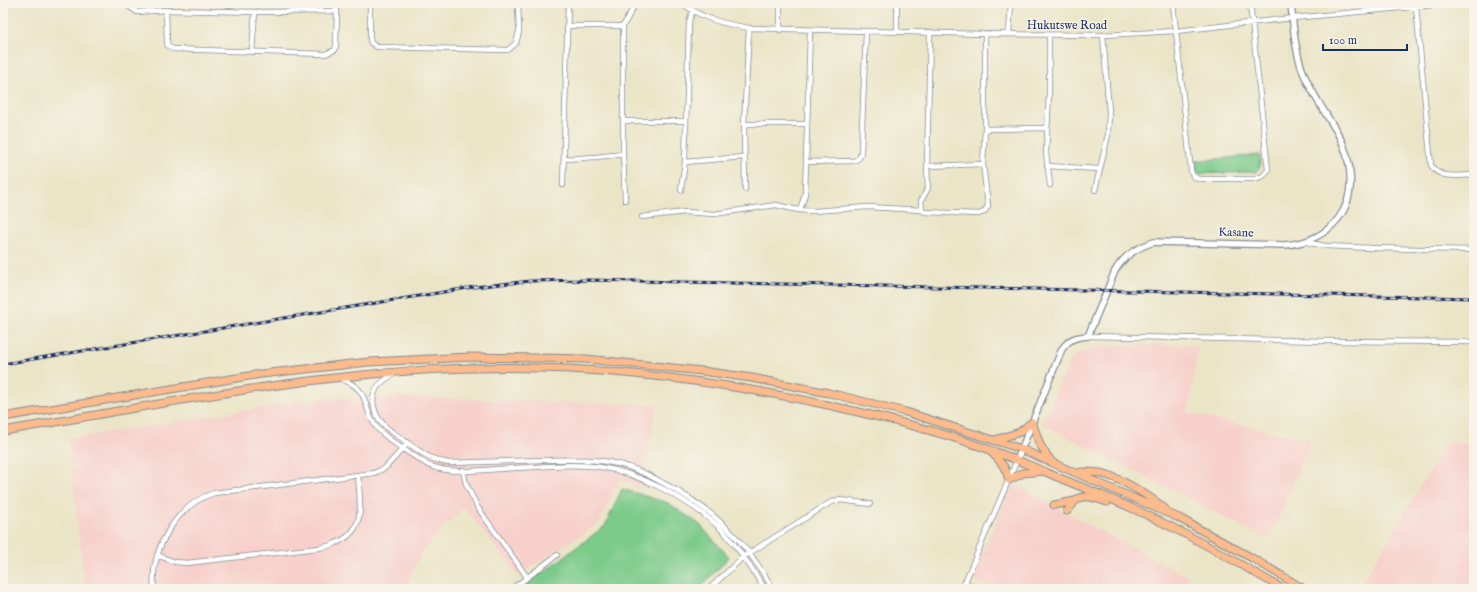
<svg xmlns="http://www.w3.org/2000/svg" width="1477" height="592" font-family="'IM FELL English',serif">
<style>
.built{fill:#f7d0cb}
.green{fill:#7dcb8b;stroke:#4c7d74}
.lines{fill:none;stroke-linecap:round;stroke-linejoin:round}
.minor-casing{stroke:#838a93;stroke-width:6}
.tertiary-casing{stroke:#838a93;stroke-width:8}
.trunk-casing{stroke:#838a93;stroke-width:9}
.minor{stroke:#fff;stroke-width:4.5}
.tertiary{stroke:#fff;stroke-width:5.5}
.trunk{stroke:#fbbb8c;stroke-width:7}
.rail-casing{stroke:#1b2f5e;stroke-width:3}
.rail{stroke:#f7f3e8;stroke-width:1.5;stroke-dasharray:4.5;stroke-linecap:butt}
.labels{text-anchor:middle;stroke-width:3;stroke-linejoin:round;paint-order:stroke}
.street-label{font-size:12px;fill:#1b2f5e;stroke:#f7f3e8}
</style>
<rect width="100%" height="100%" fill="#f7f3e8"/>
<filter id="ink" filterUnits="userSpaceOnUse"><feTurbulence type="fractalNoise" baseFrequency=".025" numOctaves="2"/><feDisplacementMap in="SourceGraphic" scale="8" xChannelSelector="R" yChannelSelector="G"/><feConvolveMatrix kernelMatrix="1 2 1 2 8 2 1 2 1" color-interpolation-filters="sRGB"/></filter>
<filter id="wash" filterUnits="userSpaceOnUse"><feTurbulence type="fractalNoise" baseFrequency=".012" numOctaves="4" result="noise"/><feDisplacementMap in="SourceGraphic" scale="16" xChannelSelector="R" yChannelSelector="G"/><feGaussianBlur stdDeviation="0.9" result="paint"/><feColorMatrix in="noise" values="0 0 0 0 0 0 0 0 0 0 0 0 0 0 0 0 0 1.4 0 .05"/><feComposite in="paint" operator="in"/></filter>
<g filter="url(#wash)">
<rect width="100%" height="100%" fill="#ebe5c8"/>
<path class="built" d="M1101,345h97l-10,68 123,27 -42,101 -93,-49 -134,-68 28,-63 6,-6z
M405,397l253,8 -20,82 -19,-8 -20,44 -81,52 -54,-68 -42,44 -17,38h-320l-17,-150 248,-40z
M1447,443l27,1v145h-111l-4,-2z
M1012,484l176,93 -7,12h-190l-19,-11z"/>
<path class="green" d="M1260,155v13l-4,4 -57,2 -4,-6v-7z
M622,489l46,14 31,21 30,33 -30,32h-178l84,-63z"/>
</g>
<g filter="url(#ink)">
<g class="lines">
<defs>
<path id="minor" d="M124,3l13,9 29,-2 94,2 77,-1
M370,3v36l1,4 6,4 131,3 8,-7 3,-11 -1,-29
M682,3c20,16 43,21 67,25l236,6 118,1 73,-4 117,-13 162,-15
M780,3v27
M845,3h7
M1173,3l18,168 2,5 5,3h57l8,-3 5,-6 -18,-167
M1416,7l15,158c8,15 28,10 43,10
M166,10l1,32 1,4 5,3 152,5 10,-4 1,-5 1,-34 -2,-8
M568,26h55
M810,30l-4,132 48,-1 5,-3 2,-5 5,-122
M897,31v-28
M930,32l-3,134 56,-2 2,-35v-95
M1009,34l2,-31
M1049,35v59l-3,59 4,32
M252,52l3,-40
M623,121h63
M744,124h63
M985,129l62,-1
M564,159l32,-2 27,-3
M685,162l59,-5
M927,166l1,22 -7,13 1,9 2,2 55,2 5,-2 4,-6 -5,-42
M1047,166l52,3
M563,185l5,-182
M745,189l-1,-65 5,-96
M681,190l4,-28 4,-140 4,-12
M1095,190l13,-55 1,-23 -6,-77
M625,200l-2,-46v-128l13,-23
M800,210l5,-16 1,-32
M642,217l43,-5 29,2 62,-9 22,5 16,1 54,-4 54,3
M1306,242l19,4 47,2 102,2
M1088,336l241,5 145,1
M394,374c-16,9 -25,18 -19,37 2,6 6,11 10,15 6,6 14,10 20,15 14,10 27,20 44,22 31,-1 63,-2 94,-3 23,0 47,-2 70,3 18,3 34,11 50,20 50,26 82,57 110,106
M339,378c36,13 20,29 39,51 14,15 34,25 50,36 24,11 61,4 87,3 28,-1 57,-5 85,-1 40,6 87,32 118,59 17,16 34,43 47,63
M463,470l3,14 12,24 49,69
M157,555l18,7 12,1 131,-15c6,-1 13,-2 18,-5 31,-12 24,-41 22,-68
M965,582l13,7
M154,589c-4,-39 22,-84 60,-96l160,-20 11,-5 23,-25
M512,589l45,-34
M709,589l34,-32 88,-55 10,-2 29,4
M962,589l55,-129"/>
<path id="tertiary" d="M1017,460l45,-111c8,-11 14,-12 26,-13l27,-65c9,-16 22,-24 39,-29l131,3c22,-2 39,-9 53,-26 19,-24 14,-61 -1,-87 -12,-20 -25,-38 -34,-60 -8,-22 -10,-46 -12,-69"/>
<path id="trunk" d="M3,417l258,-43 108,-12 101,-5 69,1 47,1 116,12 50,7 77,15 77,19 115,37 158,69 73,40 52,31
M1032,422l8,23 11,16
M3,431c155,-26 311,-59 468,-63 127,-4 259,14 383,43 43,10 86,21 128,36 27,9 54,21 80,32 25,10 50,20 74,31 51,23 99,51 147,79
M995,440l25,-8 12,-10
M990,451c9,8 17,17 19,29l14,-7 21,-2
M1081,472c6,0 12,0 19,1 19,4 52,24 66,37
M1054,505l21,-4
M1067,511c4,-4 7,-10 11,-12 7,-5 22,0 29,3"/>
</defs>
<use href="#minor" class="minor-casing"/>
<use href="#tertiary" class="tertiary-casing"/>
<use href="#trunk" class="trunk-casing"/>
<use href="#minor" class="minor"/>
<use href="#tertiary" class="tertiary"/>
<use href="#trunk" class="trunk"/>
<defs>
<path id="rail" d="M3,364l471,-77 56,-6 58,-1 886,18"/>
</defs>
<use href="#rail" class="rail-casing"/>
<use href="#rail" class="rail"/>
</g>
</g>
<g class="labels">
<g class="street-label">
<text x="1067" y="29">Hukutswe Road</text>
<text transform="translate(1236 232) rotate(2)" y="4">Kasane</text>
</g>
</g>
<rect width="1477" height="592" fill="none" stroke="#f7f3e8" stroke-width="16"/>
<path d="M1323 44v6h84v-6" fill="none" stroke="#1b2f5e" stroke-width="2"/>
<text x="1329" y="44" font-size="12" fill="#1b2f5e" stroke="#f7f3e8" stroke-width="3" paint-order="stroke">100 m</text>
</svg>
